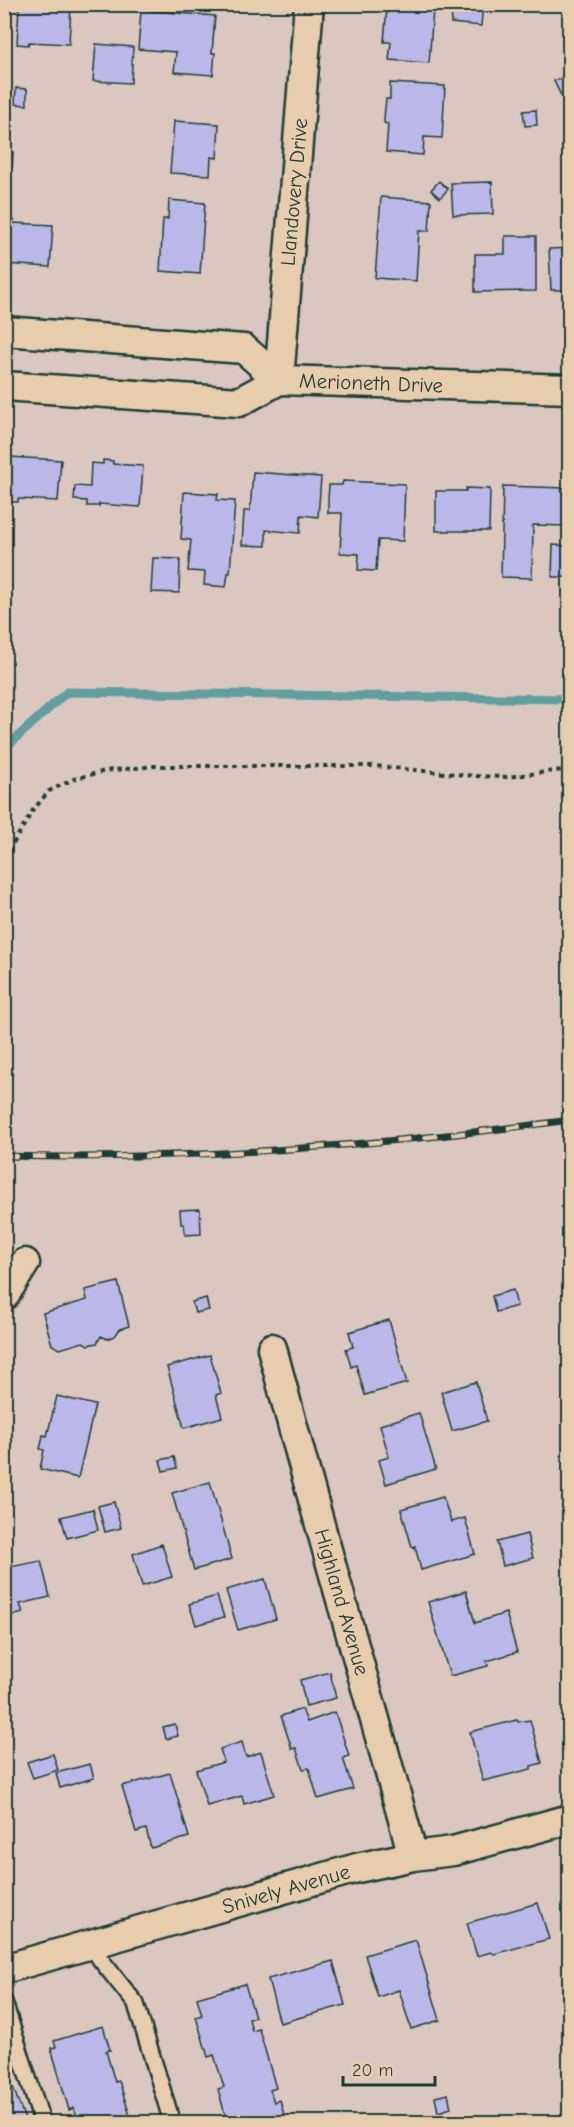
<svg xmlns="http://www.w3.org/2000/svg" width="574" height="2127" font-family="'Comic Neue',sans-serif">
<style>
.lines{fill:none;stroke-linecap:round;stroke-linejoin:round}
.stream{stroke:#629ea0;stroke-width:9}
.building{fill:#bbb8e9;stroke:#1f3d34;stroke-width:1.5}
.service-casing{stroke:#1f3d34;stroke-width:20}
.minor-casing{stroke:#1f3d34;stroke-width:33}
.path{stroke:#1f3d34;stroke-width:4;stroke-dasharray:4.5 4.5;stroke-linecap:butt}
.service{stroke:#e7cdae;stroke-width:15}
.minor{stroke:#e7cdae;stroke-width:28}
.rail-casing{stroke:#1f3d34;stroke-width:7}
.rail{stroke:#e7cdae;stroke-width:4.5;stroke-dasharray:14;stroke-linecap:butt}
.labels{text-anchor:middle;stroke-width:6;stroke-linejoin:round;paint-order:stroke}
.street-label{font-size:21px;fill:#1f3d34;stroke:#e7cdae}
</style>
<rect width="100%" height="100%" fill="#dac7c0"/>
<filter id="ink" filterUnits="userSpaceOnUse"><feTurbulence type="fractalNoise" baseFrequency=".0167" numOctaves="2"/><feDisplacementMap in="SourceGraphic" scale="12" xChannelSelector="R" yChannelSelector="G"/><feConvolveMatrix kernelMatrix="1 2 1 2 8 2 1 2 1" color-interpolation-filters="sRGB"/></filter>
<g filter="url(#ink)">
<g class="lines">
<path class="stream" d="M4,749l63,-57 503,7"/>
</g>
<path class="building" d="M19,4l52,1 -2,39 -40,-2 -1,3 -11,-1z
M453,4h30l-2,22 -30,-3z
M387,7l46,3 -4,53 -40,-3 2,-18h-7z
M141,10l74,6 -3,37h3l-2,22 -39,-3 2,-20 -38,-3z
M96,44l37,3 -2,36 -38,-2z
M570,74v38h-1l-15,-31z
M390,83l55,3 -3,52 -18,-1 -1,18 -37,-3 2,-28 -4,-1v-5l2,-19h4z
M16,88l11,1v16l-12,-1z
M536,110l1,15 -12,1 -2,-15z
M174,121l45,3 -2,34 -6,-1 -1,18 -40,-2z
M4,152h9l-1,15h-8z
M439,181l9,8 -8,9 -9,-8z
M492,182l1,32 -40,1 -2,-32z
M381,197l50,4 -2,30h-10l-3,50 -41,-3z
M169,200l36,3 -5,71 -40,-3 3,-52h5z
M4,220h10l-1,3 40,2 -3,42 -46,-3z
M505,236h31v55l-61,1v-38h30z
M570,248v42h-19l-2,-41z
M9,457l52,3 -3,41 -40,-2v3h-12z
M103,460l10,1v3l30,2 -3,41 -41,-3v2h-12v-5l-13,-1 1,-14 15,1 1,-24 12,1z
M253,472l68,5 -3,40 -17,-2 -1,18 -34,-3v16l-24,-1 2,-34h6z
M343,481l62,3 -2,57 -25,-1 -2,31 -18,-1 1,-16 -19,-1 2,-40h-14v-14l1,-14h13z
M503,486l62,2v38l-32,-1 -1,53 -31,-1z
M466,488l24,1 -1,42h-53v-40h30z
M184,492l34,2 -1,6 18,1 -5,72h-2l-2,14 -22,-2 1,-13 -17,-1 3,-31 -10,-1z
M553,545l17,1v31h-18z
M153,558l27,1 -1,34 -28,-1z
M200,1209l1,25 -16,1 -1,-11h-3l-1,-14z
M118,1282l11,44 -9,3 -5,7 -8,3 -6,-3 -4,7 -9,2 -5,-3 -23,7 -8,-4 -9,-32 44,-13 -2,-10z
M513,1290l4,16 -21,6 -4,-16z
M206,1298l3,12 -14,3 -3,-11z
M389,1320l18,63 -42,12 -9,-30 -5,2 -5,-18 7,-2 -4,-15z
M210,1355l11,38 -5,2 6,22 -38,11 -17,-61z
M476,1382l11,39 -35,10 -11,-39z
M57,1396l38,9 -17,73 -38,-9 4,-19 -4,-1 2,-8 1,-6 4,1z
M419,1413l17,56 -50,15 -7,-24 10,-3 -9,-32z
M174,1457l3,11 -14,3 -3,-11z
M210,1482l22,77 -38,11 -22,-77z
M443,1497l8,25 14,-4 10,36 -54,16 -6,-24 -3,1 -11,-38z
M114,1502l7,26 -16,4 -7,-26z
M93,1509l5,21 -31,8 -6,-21z
M527,1534l6,24 -30,8 -6,-24z
M162,1544l10,33 -30,9 -9,-32z
M41,1561l9,36 -30,7 3,9 -19,5v-50z
M265,1579l11,40 -38,11 -12,-40z
M466,1591l9,32 31,-10 11,39 -30,9 1,5 -38,10 -22,-74z
M217,1596l7,21 -28,8 -7,-21z
M330,1672l6,26 -30,8 -6,-26z
M302,1709l5,13 28,-10 14,44 -6,2 10,31 -35,10 -9,-31 -6,1 -7,-21 -4,1 -11,-33z
M517,1720l1,2 12,-2 12,43 -11,3v3l-48,12 -13,-49z
M175,1724l3,12 -12,3 -3,-12z
M242,1742l4,15 15,-5 13,43 -30,9 -2,-8 -35,10 -11,-36 28,-8 -4,-13z
M53,1754l5,16 -25,8 -6,-16z
M90,1764l4,14 -34,10 -4,-15z
M170,1773l19,64 -38,11 -5,-19 -10,3 -14,-46z
M538,1903l11,36 -55,15 -3,-2 -14,4 -10,-33z
M416,1940l24,80 -29,9 -12,-39 -21,7 -13,-42z
M333,1961l12,44 -65,18 -12,-44z
M245,1984l10,33 -6,2 3,12 7,-2 17,59 -6,2 4,12 6,-2 6,22h-59l-9,-33 6,-2 -10,-32 -6,2 -12,-40 6,-2 -5,-17z
M103,2026l7,24 -4,1 9,31 4,-1 12,38 -5,2v1h-53l-1,-3 5,-1 -3,-10 -5,2 -18,-62 5,-1 -2,-6z
M4,2063l22,59h-22z
M448,2094l3,14 -13,4 -3,-15z"/>
<g class="lines">
<defs>
<path id="service" d="M89,1945l47,59 36,118
M4,2002l38,120"/>
<path id="minor" d="M4,331l240,18 35,31 291,9
M279,380l30,-376
M4,386l235,16 40,-22
M4,1296l21,-33
M272,1348c44,170 95,339 141,508
M4,1969l353,-101 56,-12 40,-5 117,-32"/>
</defs>
<use href="#service" class="service-casing"/>
<use href="#minor" class="minor-casing"/>
<path class="path" d="M4,859l29,-49 16,-19 25,-12 31,-8 50,-5h219l101,10 32,1 63,-8"/>
<use href="#service" class="service"/>
<use href="#minor" class="minor"/>
<defs>
<path id="rail" d="M4,1156c187,5 381,-11 566,-36"/>
</defs>
<use href="#rail" class="rail-casing"/>
<use href="#rail" class="rail"/>
</g>
</g>
<g class="labels">
<g class="street-label">
<text transform="translate(294 192) rotate(-85)" y="7">Llandovery Drive</text>
<text transform="translate(371 383) rotate(2)" y="7">Merioneth Drive</text>
<text transform="translate(342 1602) rotate(74)" y="7">Highland Avenue</text>
<text transform="translate(286 1889) rotate(-16)" y="7">Snively Avenue</text>
</g>
</g>
<rect width="574" height="2127" fill="none" stroke="#e7cdae" stroke-width="24"/>
<rect x="12" y="12" width="550" height="2103" fill="none" stroke="#1f3d34" stroke-width="2" filter="url(#ink)"/>
<path d="M343 2076v9h92v-9" fill="none" stroke="#1f3d34" stroke-width="3"/>
<text x="352" y="2076" font-size="18" fill="#1f3d34" stroke="#e7cdae" stroke-width="4.5" paint-order="stroke">20 m</text>
</svg>
